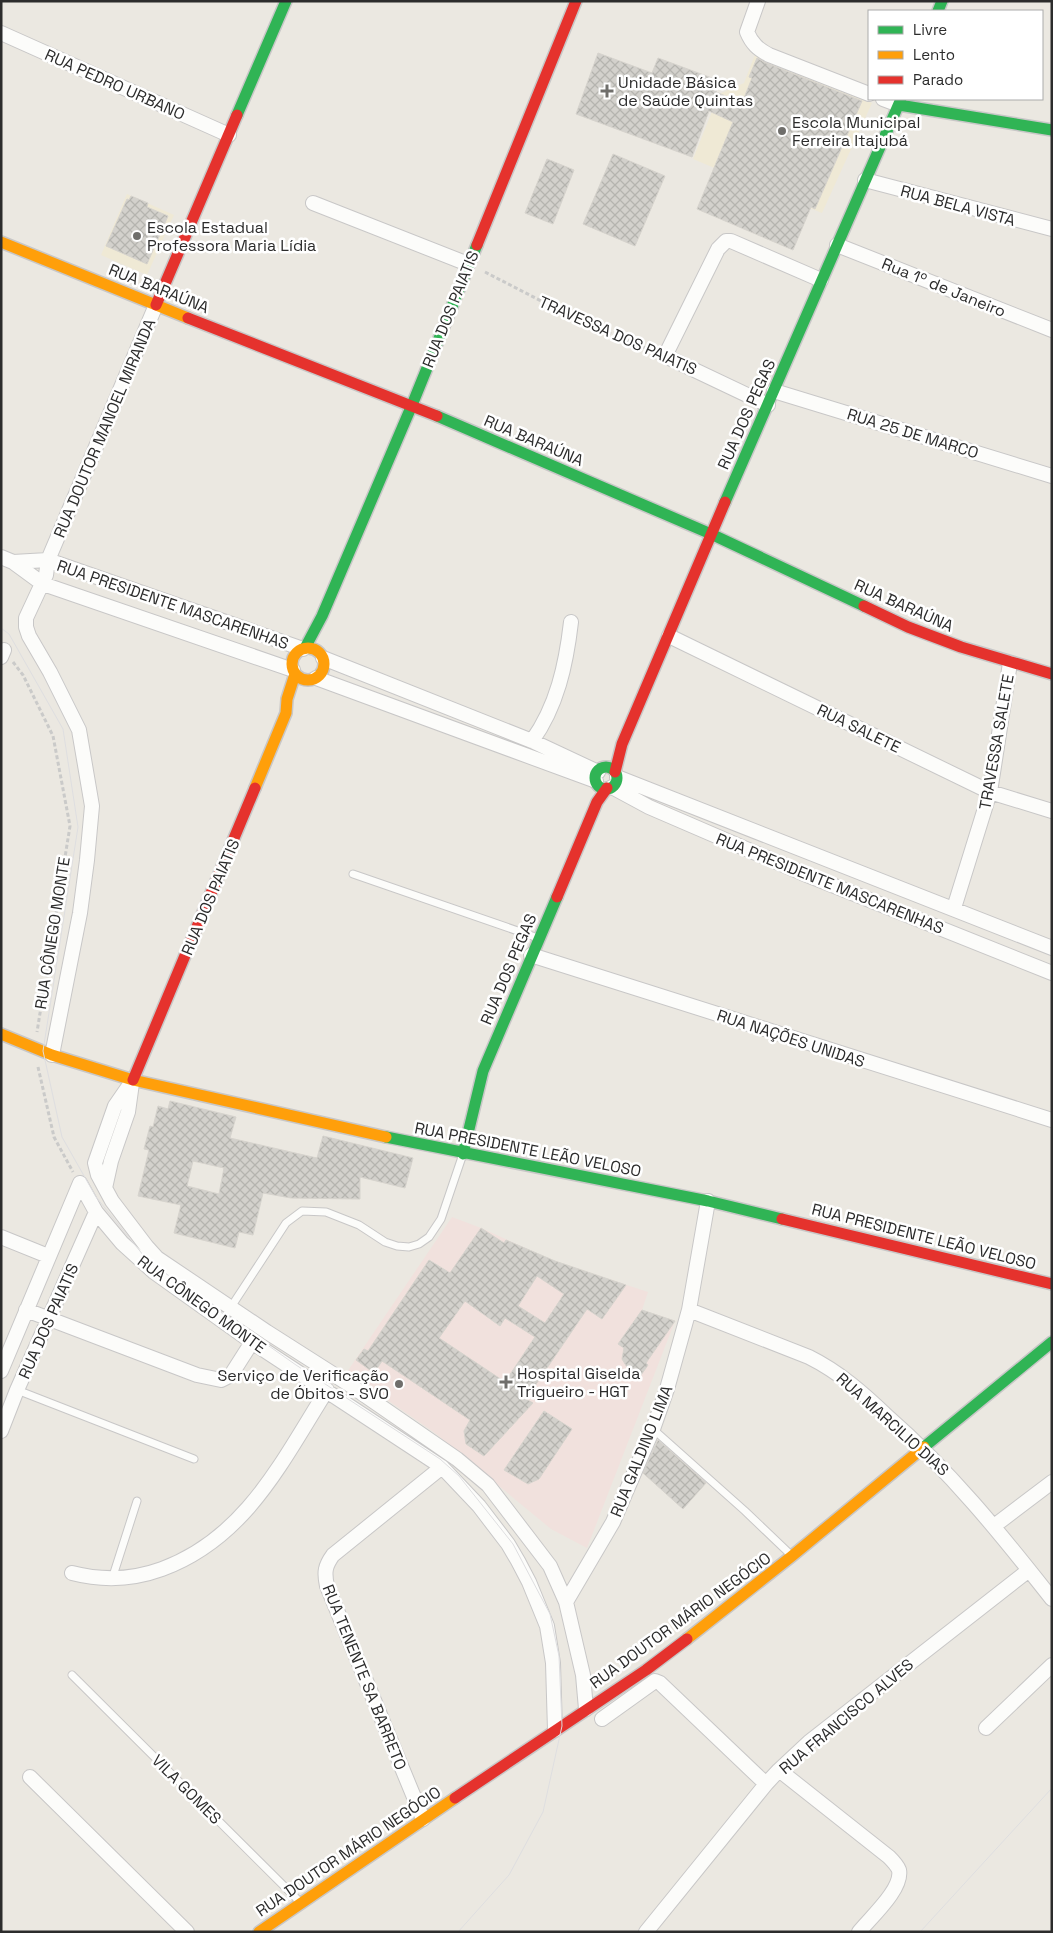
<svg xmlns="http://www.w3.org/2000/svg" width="1053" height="1933" font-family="'Space Grotesk',sans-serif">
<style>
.education{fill:#efe9d5}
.medical{fill:#f1e1dd}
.building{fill:url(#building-cross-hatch);stroke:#d6d3cd;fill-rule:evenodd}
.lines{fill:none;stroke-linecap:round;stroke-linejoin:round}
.lane-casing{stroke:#c8c7c7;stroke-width:9}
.street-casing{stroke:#c8c7c7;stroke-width:16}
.fast-casing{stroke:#c8c7c7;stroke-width:14}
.slow-casing{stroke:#c8c7c7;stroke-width:14}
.jam-casing{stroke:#c8c7c7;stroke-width:14}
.path{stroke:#cacac9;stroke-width:3;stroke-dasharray:4 2.5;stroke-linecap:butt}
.lane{stroke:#fcfcfa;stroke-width:7}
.street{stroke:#fcfcfa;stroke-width:14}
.fast{stroke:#30b455;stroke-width:11}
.slow{stroke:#ff9f0a;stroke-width:11}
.jam{stroke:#e5322d;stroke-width:11}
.tram{stroke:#dedee0;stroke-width:1}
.poi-dot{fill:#6f6e6b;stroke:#fff;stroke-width:2}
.labels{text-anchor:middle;stroke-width:5;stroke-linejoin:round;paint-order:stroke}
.poi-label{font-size:16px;fill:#2c2c2c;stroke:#fff;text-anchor:start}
.street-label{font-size:16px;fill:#2c2c2c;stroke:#fff}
</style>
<defs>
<pattern id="building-cross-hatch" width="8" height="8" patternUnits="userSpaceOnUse" patternTransform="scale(1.25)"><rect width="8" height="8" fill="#d3d1cc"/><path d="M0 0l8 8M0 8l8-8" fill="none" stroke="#b5b4af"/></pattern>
</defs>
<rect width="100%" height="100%" fill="#ebe8e1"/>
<path class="education" d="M756,52l116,51 -50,110 -129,-54 26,-65 25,-11z
M127,194l47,21 -27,60 -46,-20z"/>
<path class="medical" d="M452,1217l29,11 73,33 94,31 -6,18 33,11 -88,227 -36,-19 -116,-96 -88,-61z"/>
<path class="building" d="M598,53l54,20 6,-15 62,23 -4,11 26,11 10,-25 -3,-1 8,-19 9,5 96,38 -47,108 -4,-2 -18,43 -96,-41 36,-87 -24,-11 -17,46 -116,-43z
M613,154l52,22 -30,70 -52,-22z
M547,159l27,11 -21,54 -28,-11z
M131,196l17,7 -1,4 21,9 -21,48 -41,-18 21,-47 2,1z
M170,1101l66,16 -6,21 87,20 6,-22 90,22 -8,30 -45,-11v22l-69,-1 -28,-5 -10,42 -14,-3 -4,16 -61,-15 7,-28 -43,-9 11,-46 -5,-1 6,-23 3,1 5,-21 10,3zM193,1161l31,7 -5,26 -32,-8z
M481,1228l23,15 2,-3 49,21 71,24 -24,34 -15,-10 -61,90 7,4 -49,53 -18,-12 -2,-13 6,-11 -88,-59 -8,12 -18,-13 8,-11 4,2 61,-91 21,13zM537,1276l27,18 -19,29 -27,-17zM465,1301l35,25 5,-8 30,19 -30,45 -66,-44z
M642,1310l33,11 -29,42 2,2 -9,13 -9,-6 -8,-13 2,-11 -6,-4z
M544,1411l28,18 -33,50 -11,5 -24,-14z
M658,1440l48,43 -23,26 -40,-36z"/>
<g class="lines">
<defs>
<path id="lane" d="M353,874l185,64
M231,1307l55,-84 16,-12 24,1 33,13 26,17 12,4 12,1 10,-3 10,-7 12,-18 22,-65
M17,1390l177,69
M653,1429l92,82 45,43
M112,1579l25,-78
M72,1675l227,226"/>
<path id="street" d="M758,1l-11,31c5,12 11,17 22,23l100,39
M1,33l228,102
M883,99l16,6
M865,180l187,49
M313,203l155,61
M837,245l215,85
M774,391l278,85
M768,405l-103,-49 53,-107 8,-8h5l90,39
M1,557l12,5 30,22 250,86
M13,562l35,-2 255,89
M669,636l321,156 62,19
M1,657l3,-7
M323,658l209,83 66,31
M316,678l280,103
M532,741c25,-35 34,-76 39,-119
M617,777l435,171
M612,787l37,20 153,66 250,100
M954,908l36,-116 20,-129
M531,955l521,165
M52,1055l28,-142 7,-53 5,-54 -13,-76 -29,-58 -21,-36 -3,-9v-9l20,-43 2,-15 108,-255
M133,1080l-18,26 -20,57 3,12 14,26 35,46 10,11 110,74 80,51 110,76 31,26 62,81 16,36 17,73 3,34
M80,1183l16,29 26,31 32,29 98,70 190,125 37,39 29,38 10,17 11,21 18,44 6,37 2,67
M105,1188l6,-27 17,-49 4,-29
M1,1237l47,19
M26,1310l171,65 24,5 10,-5 21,-33
M689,1310l120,47c30,15 54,36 78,59 63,55 113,117 165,183
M1,1371l79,-188
M1,1431l16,-41 79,-178
M994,1526l58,-44
M72,1573c31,8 60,7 90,-4 84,-31 120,-108 165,-179
M566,1602l47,-80 40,-93 14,-40 22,-79 19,-109
M602,1719l53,-38 5,2 106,101
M986,1728l66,-63
M779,1770l110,87c4,4 8,8 10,13 4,19 -29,48 -40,62
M30,1777l157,155
M423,1819l-96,-233c-3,-14 -2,-20 6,-31l109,-88
M646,1932l120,-148 13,-14 30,-28 220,-172"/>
<path id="fast" d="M938,11l4,-10
M899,105l153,25
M237,115l49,-114
M437,416l274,118 153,72
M725,502l176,-403
M305,648l17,-32 90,-211 65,-160
M595 778a11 11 0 1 1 22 0a11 11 0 1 1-22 0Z
M386,1137l322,64 74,18
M463,1154l20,-83 74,-174
M924,1447l128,-105"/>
<path id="slow" d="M1,242l187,76
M292 664a16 16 0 1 1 32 0a16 16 0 1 1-32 0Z
M255,788l31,-75 1,-14 8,-25
M1,1034l51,21 81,25 253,57
M687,1639l105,-83 132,-109
M259,1932l196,-134"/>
<path id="jam" d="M477,245l99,-244
M156,305l81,-190
M188,318l249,98
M864,606l44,21 53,20 91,27
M615,772l7,-28 103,-242
M557,897l40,-95 10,-14
M133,1080l122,-292
M782,1219l270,65
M455,1798l191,-128 41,-31"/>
</defs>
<use href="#lane" class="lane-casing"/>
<use href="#street" class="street-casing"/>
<use href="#fast" class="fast-casing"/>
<use href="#slow" class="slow-casing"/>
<use href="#jam" class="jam-casing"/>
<path class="path" d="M485,272l95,49 73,30
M13,662l10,13 30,61 17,90 -33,206
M38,1067l16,70 19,35"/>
<use href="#lane" class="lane"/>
<use href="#street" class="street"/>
<use href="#fast" class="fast"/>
<use href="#slow" class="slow"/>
<use href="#jam" class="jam"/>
<path class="tram" d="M1,628l8,6 54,95 15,98 -35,224 19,86 34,60 52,64 148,104 144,94 19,17 54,68 37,70 9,42 3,70 -19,86 -34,63 -51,57
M920,1932l132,-144"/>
</g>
<g class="poi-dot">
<path d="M604.5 83.5h5v5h5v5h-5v5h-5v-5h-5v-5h5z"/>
<circle cx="782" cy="131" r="5"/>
<circle cx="137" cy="236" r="5"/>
<path d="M503.5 1374.5h5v5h5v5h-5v5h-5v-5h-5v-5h5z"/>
<circle cx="399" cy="1384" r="5"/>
</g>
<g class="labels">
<g class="poi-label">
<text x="618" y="88">Unidade Básica<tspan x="618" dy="18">de Saúde Quintas</tspan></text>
<text x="792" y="128">Escola Municipal<tspan x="792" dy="18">Ferreira Itajubá</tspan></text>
<text x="147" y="233">Escola Estadual<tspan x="147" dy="18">Professora Maria Lídia</tspan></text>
<text x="517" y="1379">Hospital Giselda<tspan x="517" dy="18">Trigueiro - HGT</tspan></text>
<text x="389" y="1381" text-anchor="end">Serviço de Verificação<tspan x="389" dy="18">de Óbitos - SVO</tspan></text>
</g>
<g class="street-label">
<text transform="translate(115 84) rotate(24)" y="6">RUA PEDRO URBANO</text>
<text transform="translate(958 205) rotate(15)" y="6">RUA BELA VISTA</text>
<text transform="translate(944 287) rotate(22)" y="6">Rua 1º de Janeiro</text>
<text transform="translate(159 288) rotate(22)" y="6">RUA BARAÚNA</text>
<text transform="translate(450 309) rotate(-68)" y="6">RUA DOS PAIATIS</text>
<text transform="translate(618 335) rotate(24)" y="6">TRAVESSA DOS PAIATIS</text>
<text transform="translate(746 414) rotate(-66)" y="6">RUA DOS PEGAS</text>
<text transform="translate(104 428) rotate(-67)" y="6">RUA DOUTOR MANOEL MIRANDA</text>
<text transform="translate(913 433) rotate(17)" y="6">RUA 25 DE MARCO</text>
<text transform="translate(534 440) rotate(23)" y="6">RUA BARAÚNA</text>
<text transform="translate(173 604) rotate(19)" y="6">RUA PRESIDENTE MASCARENHAS</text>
<text transform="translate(904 605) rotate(24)" y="6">RUA BARAÚNA</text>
<text transform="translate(859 728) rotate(26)" y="6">RUA SALETE</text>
<text transform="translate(996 742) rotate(-80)" y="6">TRAVESSA SALETE</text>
<text transform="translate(830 883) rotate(22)" y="6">RUA PRESIDENTE MASCARENHAS</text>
<text transform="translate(210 897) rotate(-67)" y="6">RUA DOS PAIATIS</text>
<text transform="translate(52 933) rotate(-81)" y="6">RUA CÔNEGO MONTE</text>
<text transform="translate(508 969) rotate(-67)" y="6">RUA DOS PEGAS</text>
<text transform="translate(791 1038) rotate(18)" y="6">RUA NAÇÕES UNIDAS</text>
<text transform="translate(528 1149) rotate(11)" y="6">RUA PRESIDENTE LEÃO VELOSO</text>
<text transform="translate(924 1236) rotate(14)" y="6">RUA PRESIDENTE LEÃO VELOSO</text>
<text transform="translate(202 1304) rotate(36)" y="6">RUA CÔNEGO MONTE</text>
<text transform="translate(48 1321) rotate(-66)" y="6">RUA DOS PAIATIS</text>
<text transform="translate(893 1424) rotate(42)" y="6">RUA MARCILIO DIAS</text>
<text transform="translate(641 1451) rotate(-68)" y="6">RUA GALDINO LIMA</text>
<text transform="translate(680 1620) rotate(-36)" y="6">RUA DOUTOR MÁRIO NEGÓCIO</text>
<text transform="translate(365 1677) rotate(68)" y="6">RUA TENENTE SA BARRETO</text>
<text transform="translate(846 1716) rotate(-40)" y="6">RUA FRANCISCO ALVES</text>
<text transform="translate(187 1789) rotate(45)" y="6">VILA GOMES</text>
<text transform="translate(348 1851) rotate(-34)" y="6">RUA DOUTOR MÁRIO NEGÓCIO</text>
</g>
</g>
<rect width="1053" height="1933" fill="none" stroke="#2c2c2c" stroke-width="5"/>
<rect x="868" y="10" width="175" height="90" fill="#ffffff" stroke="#ababab"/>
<rect x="878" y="26" width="25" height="8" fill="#30b455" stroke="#ababab"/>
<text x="913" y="35" font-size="15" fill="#2c2c2c">Livre</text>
<rect x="878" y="51" width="25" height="8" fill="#ff9f0a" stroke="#ababab"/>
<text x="913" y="60" font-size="15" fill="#2c2c2c">Lento</text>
<rect x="878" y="76" width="25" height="8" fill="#e5322d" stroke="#ababab"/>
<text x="913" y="85" font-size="15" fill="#2c2c2c">Parado</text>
</svg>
